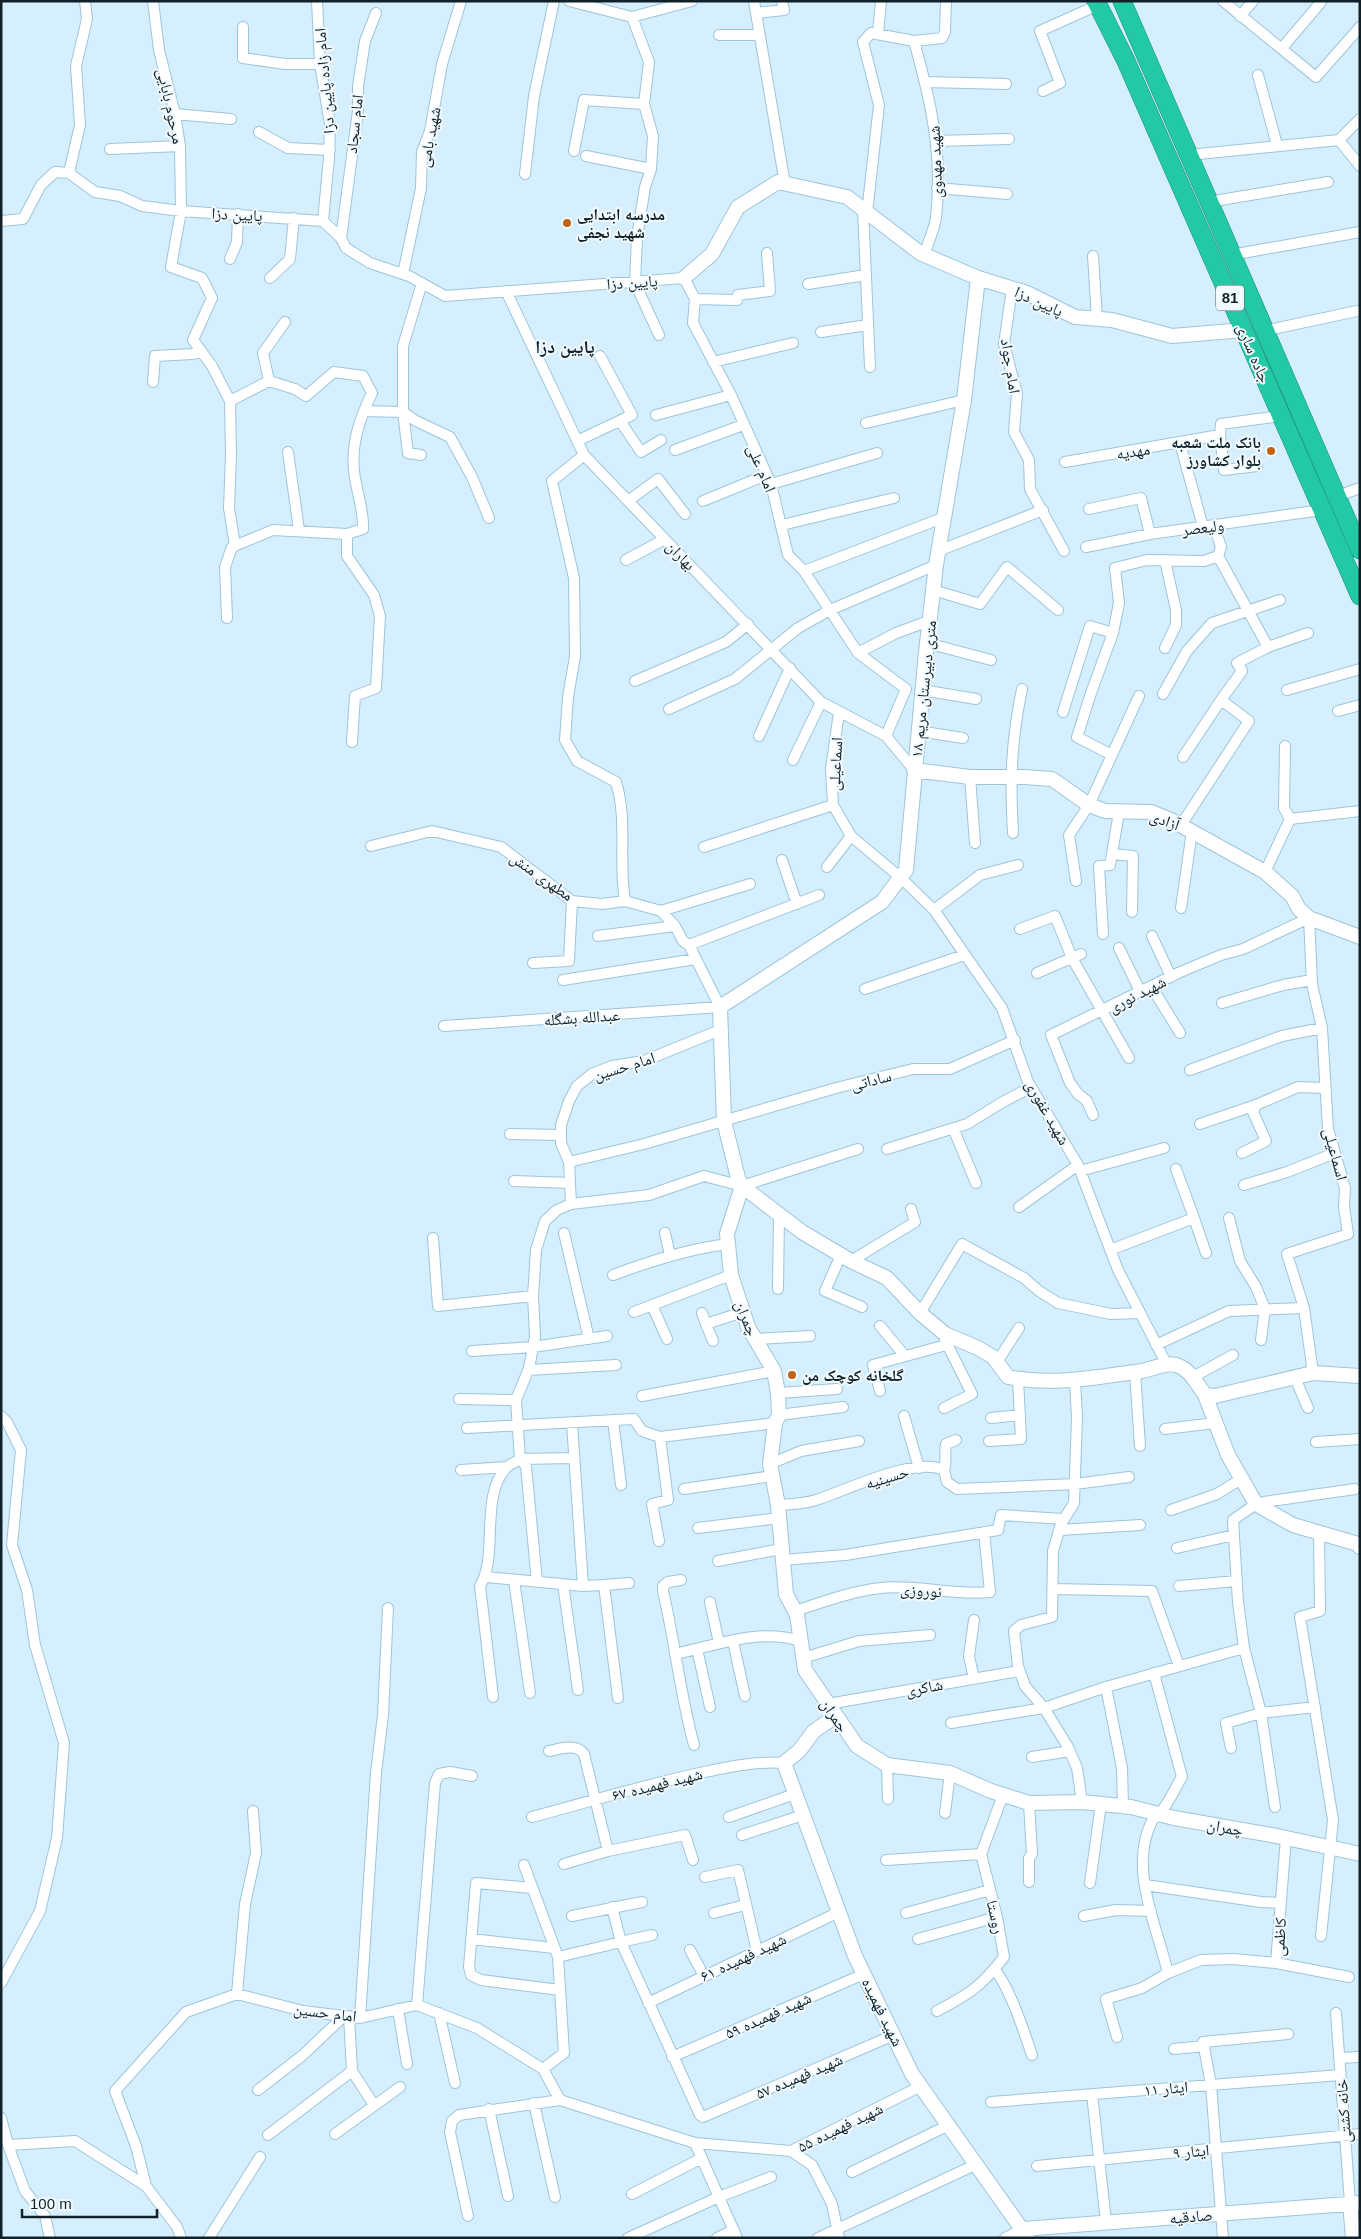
<svg xmlns="http://www.w3.org/2000/svg" width="1361" height="2239" font-family="Arial,'Noto Naskh Arabic',sans-serif">
<style>
.lines{fill:none;stroke-linecap:round;stroke-linejoin:round}
.street-casing{stroke:#9cc5dc;stroke-width:12}
.secondary-casing{stroke:#9cc5dc;stroke-width:16}
.highway-casing{stroke:#1d8e7a;stroke-width:19}
.street{stroke:#fff;stroke-width:10}
.secondary{stroke:#fff;stroke-width:14}
.highway{stroke:#23c8a5;stroke-width:18}
.poi-dot{fill:#c06315;stroke:#f1fafe;stroke-width:2}
.labels{text-anchor:middle;stroke-width:4;stroke-linejoin:round;paint-order:stroke}
.shield{fill:#f1fafe;stroke:#54626a;stroke-width:1}
.shield-label{font-size:15px;font-weight:bold;fill:#11212a}
.street-label{font-size:16px;fill:#11212a;stroke:#f1fafe}
.poi-label{font-size:16px;font-weight:bold;fill:#11212a;stroke:#f1fafe;text-anchor:start}
.neighbourhood-label{font-size:18px;font-weight:bold;fill:#11212a;stroke:#f1fafe}
</style>
<rect width="100%" height="100%" fill="#d6effe"/>
<g class="lines">
<defs>
<path id="street" d="M153,1l6,49 16,64 5,32 1,65 -10,56 31,11 10,20 -19,42 19,26 18,35 1,54 -2,53 6,38
M317,1l3,63 10,60 -1,34 -6,63
M569,1l63,16 17,45 -5,42 9,32 -2,33 -6,18 -8,50 -2,46 24,52
M754,1l31,183
M1223,1l93,76 44,-50
M756,13l28,-3 -2,-9
M1240,16l13,-15
M632,17l60,-16
M243,27v31l42,6h35
M878,34l3,-33
M719,35h40
M914,41c17,61 29,113 22,177 -2,12 -8,25 -12,37
M1282,48l39,-46
M1258,75l19,70
M926,82l80,2
M1043,91l17,-8 -20,-52 58,-26
M175,114l56,5
M259,132l29,16 42,2
M1339,140l21,-21
M936,141l73,-2
M110,149l70,-3
M574,151l10,-51 60,4
M1188,155l151,-15 21,26
M586,156l65,13
M69,173l11,-48 -4,-59 11,-47 -2,-18
M525,174l9,-78 20,-95
M937,188l70,6
M1208,202l120,-20
M863,209l7,158
M867,213l12,-108 -16,-63 8,-9 43,8 28,-3 3,-6 1,-31
M1,221l22,-2 18,-34 14,-13 14,1 26,19 25,4 22,10 39,5 142,10 18,17 5,10 24,15 39,13 36,20 239,-18 11,21 -2,24 38,72 40,89 17,71 16,16 54,82 48,36 -20,47
M341,238l17,-127v-25l7,-45 11,-28
M1231,255l129,-23
M1093,256l4,63
M230,259l7,-17 1,-28
M403,274l18,-86 1,-36 8,-21 12,-67 19,-63
M270,278l20,-19 4,-41
M808,284l58,-9
M1012,289l-8,55 13,50 -3,38 15,28 1,29 34,62
M506,291l78,164 237,247 65,34 28,34
M695,299l42,1 1,-5 32,-4 -3,-38
M1264,331l93,-20
M821,332l47,-7
M713,362l80,-19
M269,381l-6,-28 22,-31
M153,382l2,-26 38,-2 8,-3
M364,411l39,1v-66l19,-63
M403,412l13,9 34,16 22,40 17,41
M403,412l5,41 13,2
M656,415l75,-20
M620,421l21,31 20,-12
M866,423l98,-23
M1220,435l4,35 33,-4
M577,441l55,-26 -32,-59
M1180,443l23,84
M675,450l68,-25
M288,452l11,78
M584,455l-32,26 22,97 1,78 -7,41 -3,43 12,21 39,21c12,39 2,79 9,119
M1065,462l155,-27 1,-11 59,-8
M771,484l106,-31
M1335,497l25,-9
M628,501l30,-22 27,35
M703,501l63,-26
M1089,509l52,-11 9,36
M782,525l112,-27
M347,534v22l27,39 6,21 -4,72 -21,8 -3,46
M1086,547l64,-13 172,-24
M938,551l105,-41
M626,560l39,-21
M1165,560l11,50v15l-11,23
M804,571l141,-54
M933,590l47,14 27,-37 51,43
M227,618l-2,-51 7,-20 41,-17 74,4 16,-5c1,-20 -7,-38 -9,-58 -3,-28 6,-53 18,-78l-9,-17 -29,-4 -28,24 -11,-7 -26,-8 -39,20
M927,643l64,17
M1268,647l40,-14
M858,653l38,-20 33,-12
M635,681l91,-39 22,-18
M922,690l54,9
M1287,690l73,-21
M1163,694l24,-43 25,-28 68,-23
M669,709l66,-30 63,-51 32,-18 106,-45
M1338,711l22,-6
M839,712l-8,57 2,36 18,31 50,42 33,32 68,98 26,74 50,83 40,105 49,95
M1063,712l27,-86 23,7
M918,731l45,7
M759,736l31,-68
M1285,746l-1,62 6,11
M1112,755l-35,-18 14,-44 22,-60 6,-30 -4,-35 32,-8 57,1 14,-5
M1183,757l38,-57
M793,760l28,-58
M970,777l5,66
M1119,812l-7,42 21,2 -1,56
M1181,825l68,-104 -28,-21 21,-29 -5,-8 31,-16 -50,-91 3,-9 -7,-22
M1013,833c-3,-53 -2,-91 9,-144
M371,846l61,-15 69,16 71,54 30,3 23,-3 36,10 14,15 8,15 6,4 31,62 -276,19
M704,847l129,-42
M782,860l15,44
M827,867l24,-31
M1265,872l25,-53 70,-8
M1076,881l-7,-46 20,-30 50,-109
M1181,908l11,-77
M934,910l46,-35 38,-10
M661,911l89,-27
M1020,929l35,-13 17,42 57,100
M1103,934l-4,-68 11,-1 2,-11
M598,936l77,-10
M1152,936l19,41
M689,945l130,-50
M1119,948l21,43
M533,963l36,-2 3,-60
M1037,973l44,-19
M563,980l133,-21
M1151,986l29,47
M865,989l99,-34
M1222,1003l61,-18 29,-5
M1190,1070l92,-34 40,-8
M1093,1115l-6,-14 -9,-7 -8,-11 -19,-48 127,-62 43,-18 22,-6 66,-31 3,66 10,44 6,101 17,59 -1,19 4,27 -61,20 17,54 9,65
M1200,1124l56,-19
M953,1128l23,55
M510,1134l51,1
M887,1149l80,-25 34,-21 30,-16
M1242,1153l24,-12 -13,-29 3,-7 42,-18 27,1
M569,1162l75,-18 192,-56 77,-19h37l65,-29
M1080,1171l84,-23
M514,1181l56,2
M1244,1185l43,-13 48,-19
M571,1204l-2,-42 -8,-19v-18l8,-24 8,-15 15,-12 20,-8 32,-5 76,-31
M1019,1207l59,-42
M1194,1218l12,35
M1229,1218l11,43 16,26 9,22 -4,31
M564,1233l25,106
M665,1233l5,22
M433,1238l5,68 95,-10
M1110,1250l84,-32 -18,-49
M841,1255l-16,36 37,16
M851,1261l64,-39 -4,-13
M613,1275c38,-14 75,-26 115,-31
M778,1289l1,-74
M652,1305l15,34
M634,1312l97,-37
M702,1313l4,11
M920,1313l42,-69 62,34 15,13 19,12 53,11 29,-1
M880,1326l25,30
M755,1339l55,-3
M713,1341l-7,-17 37,-12
M1156,1345l73,-34 75,-3
M472,1351l61,-4 74,-11
M997,1362l22,-34
M528,1370l88,-5
M1135,1372l5,74
M1193,1377l40,-22
M1295,1378l13,30
M1075,1380l2,38 -3,85 -13,21 -8,27 -1,66 -31,8 -7,6 4,35 7,20 19,22 24,39 9,21 5,34
M880,1391l-7,-26 73,-20
M778,1393l59,-4
M642,1396l132,-25
M459,1399l57,1
M944,1408l28,-14 -27,-54
M779,1415l64,-8
M1,1416l6,6 14,28 -9,95 15,45 8,55 29,98 -7,95 -17,73 -39,72
M904,1416l15,52
M991,1418l29,-3
M613,1420l8,65
M572,1423l11,163
M467,1428l167,-9 8,12 18,6 115,-14
M1165,1429l50,-6
M989,1441l32,-2 -3,-60
M1316,1442l44,-3
M520,1459l6,7 11,116
M520,1459l53,-1
M770,1464l31,-13 58,-10
M461,1470l46,-3
M944,1470c3,-9 0,-17 2,-26l10,-4
M684,1489l88,-13
M778,1505c13,-1 26,-1 38,-5 31,-10 100,-44 128,-30l3,12 10,7 118,-5 54,-7
M1171,1510l46,-16 24,-15
M698,1528l81,-10
M1060,1530l80,-5
M1319,1532l1,79 -20,6 33,203 -12,116
M659,1541l-7,-37 16,-4 -8,-63
M1177,1548l57,-13
M782,1560l63,-5 153,-25 3,-15 63,4
M718,1561l63,-12
M486,1577l97,9 21,-1 14,113
M514,1580l16,113
M681,1580l-13,2 -5,4v5c12,51 17,103 31,154
M563,1584l15,106
M604,1585l25,-2
M1179,1586l58,-5
M1053,1589l99,2 27,75
M710,1602l9,41
M795,1611c28,-9 57,-20 86,-23 36,-4 73,8 109,4l-6,-60
M733,1641l12,55
M697,1649l13,58
M675,1654c43,-9 82,-26 126,-13
M803,1658l56,-17 71,-6
M1154,1673l28,104c-7,11 -13,26 -22,36 -2,3 -6,4 -8,8 -24,47 5,105 16,152
M974,1679l-5,-23 5,-36
M1106,1687l16,81 1,38
M493,1697l-13,-111c19,-30 -1,-91 27,-119 3,-3 9,-5 13,-8l-4,-59 13,-32 6,-31 -2,-41 3,-46 9,-29 12,-11 14,-6 78,-9 55,-19 38,10 116,-37
M828,1704l191,-33
M1315,1707l-54,6 -17,-65 -6,-46 -5,-82 23,-16 8,-2 91,-13
M951,1723l93,-15 62,-21 138,-39
M1231,1748l-5,-25 35,-10 14,94
M549,1751c11,-2 27,-8 35,3l24,97
M1032,1757l38,-6
M887,1765l1,34
M1029,1803l3,51 -3,4v24
M945,1813l5,-40
M532,1817c56,-15 112,-32 168,-44 28,-6 56,-12 84,-10
M729,1817l66,-23
M742,1835l61,-20
M1286,1838l-10,125 73,14
M886,1860l95,-6
M564,1864l44,-13 77,-16 8,25
M524,1865l34,92 6,96 -21,16
M705,1877l33,-7 19,81
M1090,1883l11,-79
M1145,1885l116,17 19,1
M532,1888l-56,-5 -7,84 2,8 10,5 79,10
M612,1907l9,35 31,-7
M714,1913l31,-8
M906,1913l84,-23
M572,1916l70,-14
M1084,1916l32,-6 35,1
M471,1939l83,9
M918,1939l79,-22
M690,1950l14,26
M558,1957l63,-15 79,173 3,2 191,-82
M994,1969c16,18 30,63 38,86
M237,1994l8,-90 11,-51 -3,-42
M648,2003l191,-91
M417,2005l18,-222 4,-9 11,-2 22,4
M398,2009l9,55
M937,2011c32,-17 44,-24 67,-54l-7,-40 -16,-63 22,-59
M439,2013l16,70
M1336,2013l14,190
M349,2016l3,55 22,34
M360,2018l16,-245 7,-58 5,-107
M1117,2037l-11,-38 36,-11 26,-15 33,-13 32,-1 43,4
M1174,2049l30,-3
M672,2057l192,-83
M1339,2058l21,-1
M258,2090l45,-35 41,-39
M1092,2094l14,128
M991,2102l349,-27
M534,2103l21,94
M489,2109l19,87
M1,2118l7,27
M335,2134l65,-47
M268,2135l84,-64
M695,2143l42,95
M791,2151l21,14 20,39 7,34
M1037,2166l323,-32
M852,2172l97,-47
M632,2194l70,-36
M468,2216l-18,-84 2,-11 7,-6 101,-15
M50,2238l-5,-22 -20,-25 -17,-46 67,-4 71,45
M181,2238l-4,-11 -31,-41 -10,-40 -21,-55 71,-79 51,-18 66,17 57,7 57,-13 60,23 66,41 17,31 135,43 96,8 130,-65
M209,2238l51,-81
M628,2238l91,-41 52,-20
M717,2238l17,-8
M818,2238l159,-74
M1005,2238l18,-9
M1223,2238l-12,-153 -8,-43 85,-8"/>
<path id="secondary" d="M684,278l28,-24 26,-47 40,-25 69,15 73,56 58,25 49,15 48,24 37,3 60,16 72,-6
M978,278l-14,122 -28,165 -10,87 -20,218 -24,32 -162,105 4,114 14,57 4,8 60,46 49,29 36,17 33,35 25,21 33,14 15,9 15,20c44,9 91,0 134,-6 11,-2 23,-9 34,-6 14,4 21,19 29,30l10,1 98,-23 47,3
M914,770l56,7h54l28,2 37,26 16,6 46,1 22,9 92,51 27,24 7,13 10,9 51,19
M742,1186l-15,48 1,10 3,31 17,52 26,44 4,22 1,22 -4,8 -5,41 8,41 8,89 11,21 8,55 52,76 30,19 63,8 41,18 38,12 53,-1 49,5 43,11 103,18 83,18
M1205,1395l23,60 28,49 37,21 65,19 2,3
M836,1716l-22,15 -15,20 -15,12 71,193 57,118 116,164
M1350,2203l3,35
M1023,2229l337,-26"/>
<path id="highway" d="M1096,1l30,60 234,535
M1122,1l238,549"/>
</defs>
<use href="#street" class="street-casing"/>
<use href="#secondary" class="secondary-casing"/>
<use href="#highway" class="highway-casing"/>
<use href="#street" class="street"/>
<use href="#secondary" class="secondary"/>
<use href="#highway" class="highway"/>
</g>
<g class="poi-dot">
<circle cx="567" cy="223" r="5"/>
<circle cx="1271" cy="451" r="5"/>
<circle cx="792" cy="1375" r="5"/>
</g>
<g class="labels">
<rect class="shield" x="1216" y="285.5" width="28" height="25" rx="4"/>
<g class="shield-label">
<text x="1230" y="303">81</text>
</g>
<g class="street-label">
<text transform="translate(324 81) rotate(-95)" y="6">امام زاده پایین دزا</text>
<text transform="translate(171 106) rotate(78)" y="6">مرحوم بابایی</text>
<text transform="translate(354 124) rotate(-84)" y="6">امام سجاد</text>
<text transform="translate(429 137) rotate(-79)" y="6">شهید بامی</text>
<text transform="translate(935 162) rotate(-92)" y="6">شهید مهدوی</text>
<text transform="translate(237 214) rotate(3)" y="6">پایین دزا</text>
<text transform="translate(632 282) rotate(-4)" y="6">پایین دزا</text>
<text transform="translate(1039 301) rotate(24)" y="6">پایین دزا</text>
<text transform="translate(1254 353) rotate(67)" y="6">جاده ساری</text>
<text transform="translate(1011 366) rotate(81)" y="6">امام جواد</text>
<text transform="translate(1133 451) rotate(-9)" y="6">مهدیه</text>
<text transform="translate(762 468) rotate(67)" y="6">امام علی</text>
<text transform="translate(1203 527) rotate(-7)" y="6">ولیعصر</text>
<text transform="translate(681 555) rotate(46)" y="6">بهاران</text>
<text transform="translate(923 689) rotate(-84)" y="6">۱۸ متری دبیرستان مریم</text>
<text transform="translate(835 764) rotate(-87)" y="6">اسماعیلی</text>
<text transform="translate(1165 820) rotate(20)" y="6">آزادی</text>
<text transform="translate(542 876) rotate(35)" y="6">مطهری منش</text>
<text transform="translate(1137 994) rotate(-27)" y="6">شهید نوری</text>
<text transform="translate(582 1017) rotate(-4)" y="6">عبدالله بشگله</text>
<text transform="translate(624 1066) rotate(-17)" y="6">امام حسین</text>
<text transform="translate(871 1080) rotate(-14)" y="6">ساداتی</text>
<text transform="translate(1048 1112) rotate(60)" y="6">شهید غفوری</text>
<text transform="translate(1336 1154) rotate(75)" y="6">اسماعیلی</text>
<text transform="translate(747 1318) rotate(68)" y="6">چمران</text>
<text transform="translate(887 1477) rotate(-17)" y="6">حسینیه</text>
<text transform="translate(921 1590) rotate(4)" y="6">نوروزی</text>
<text transform="translate(924 1687) rotate(-10)" y="6">شاکری</text>
<text transform="translate(835 1715) rotate(56)" y="6">چمران</text>
<text transform="translate(657 1784) rotate(-14)" y="6">شهید فهمیده ۶۷</text>
<text transform="translate(1225 1827) rotate(10)" y="6">چمران</text>
<text transform="translate(996 1917) rotate(78)" y="6">روستا</text>
<text transform="translate(1279 1937) rotate(-87)" y="6">کاظمی</text>
<text transform="translate(743 1957) rotate(-25)" y="6">شهید فهمیده ۶۱</text>
<text transform="translate(325 2012) rotate(7)" y="6">امام حسین</text>
<text transform="translate(883 2012) rotate(64)" y="6">شهید فهمیده</text>
<text transform="translate(768 2015) rotate(-24)" y="6">شهید فهمیده ۵۹</text>
<text transform="translate(799 2076) rotate(-23)" y="6">شهید فهمیده ۵۷</text>
<text transform="translate(1166 2088) rotate(-5)" y="6">ایثار ۱۱</text>
<text transform="translate(1343 2111) rotate(-94)" y="6">خانه کشتی</text>
<text transform="translate(840 2127) rotate(-26)" y="6">شهید فهمیده ۵۵</text>
<text transform="translate(1191 2151) rotate(-5)" y="6">ایثار ۹</text>
<text transform="translate(1191 2216) rotate(-5)" y="6">صادقیه</text>
</g>
<g class="poi-label">
<text x="577" y="220">مدرسه ابتدایی<tspan x="577" dy="18">شهید نجفی</tspan></text>
<text x="1261" y="448" text-anchor="end">بانک ملت شعبه<tspan x="1261" dy="18">بلوار کشاورز</tspan></text>
<text x="802" y="1381">گلخانه کوچک من</text>
</g>
<g class="neighbourhood-label">
<text x="565" y="353">پایین دزا</text>
</g>
</g>
<rect width="1361" height="2239" fill="none" stroke="#11212a" stroke-width="5"/>
<path d="M22 2209v8h135v-8" fill="none" stroke="#11212a" stroke-width="2.5"/>
<text x="30" y="2209" font-size="15" fill="#11212a" stroke="#f1fafe" stroke-width="4" paint-order="stroke">100 m</text>
</svg>
